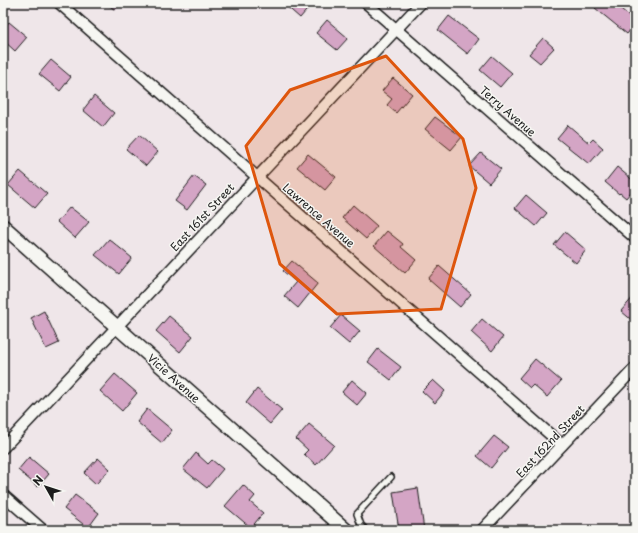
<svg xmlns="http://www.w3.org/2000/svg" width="638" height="533" viewBox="0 0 638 533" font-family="'Playpen Sans',sans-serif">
<rect width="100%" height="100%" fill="#efe6e9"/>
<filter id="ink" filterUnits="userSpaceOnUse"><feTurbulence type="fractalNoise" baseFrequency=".025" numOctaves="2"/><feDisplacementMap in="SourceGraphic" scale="8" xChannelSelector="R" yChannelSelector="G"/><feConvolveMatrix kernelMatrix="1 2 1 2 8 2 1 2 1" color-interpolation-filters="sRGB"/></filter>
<g filter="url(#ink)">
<g fill="#d4a5c5" stroke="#1c1c1c">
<path d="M106,3H121L115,10Z"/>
<path d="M283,3H308L311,5L300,18Z"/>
<path d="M599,3H614L635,21V24L627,34L595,8Z"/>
<path d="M449,16L479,39L468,54L438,30Z"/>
<path d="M327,20L348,38L337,50L316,33Z"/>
<path d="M9,22L27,37L15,51L3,40V29Z"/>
<path d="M543,38L554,48L540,63L529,54Z"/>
<path d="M492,56L512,73L500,87L480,70Z"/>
<path d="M51,60L71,77L60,91L39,74Z"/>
<path d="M393,78L412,94L396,113L387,105L392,99L382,91Z"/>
<path d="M94,96L114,113L103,127L83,110Z"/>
<path d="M435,117L462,137L451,150L425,129Z"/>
<path d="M568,125L589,143L593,139L603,148L589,164L557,138Z"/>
<path d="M139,135L158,152L146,166L126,149Z"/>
<path d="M481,153L501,169L489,183L469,166Z"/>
<path d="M308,154L336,177L325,190L297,167Z"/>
<path d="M617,167L635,182V187L626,198L620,193L619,194L605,182Z"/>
<path d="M20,171L47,194L35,208L8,185Z"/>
<path d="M194,176L206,185L187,210L175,201Z"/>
<path d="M526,195L547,213L536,226L515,208Z"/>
<path d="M353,205L377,226L366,239L342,218Z"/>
<path d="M70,207L89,222L75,238L57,222Z"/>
<path d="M387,231L403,244L401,247L416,260L405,273L374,246Z"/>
<path d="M565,232L586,250L576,263L554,245Z"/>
<path d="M109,239L132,258L119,274L95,255Z"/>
<path d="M292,261L318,283L298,308L284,296L296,282L283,271Z"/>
<path d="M439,266L471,294L460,307L428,279Z"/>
<path d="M635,295V321L634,322L621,311Z"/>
<path d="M44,311L59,343L46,349L31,318Z"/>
<path d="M341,315L360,331L349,344L330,328Z"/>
<path d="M169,316L193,336L180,352L156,331Z"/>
<path d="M482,319L503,337L492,351L471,332Z"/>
<path d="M378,349L401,367L391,380L368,362Z"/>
<path d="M535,359L561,381L547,397L533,385L530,388L519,378Z"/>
<path d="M115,374L137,393L122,411L100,391Z"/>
<path d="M352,380L367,393L357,405L342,392Z"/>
<path d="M433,380L445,391L435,403L422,391Z"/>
<path d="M257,389L282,410L270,424L246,403Z"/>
<path d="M147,409L172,430L162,443L137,422Z"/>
<path d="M309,424L334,445L316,465L304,454L308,450L296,439Z"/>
<path d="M494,436L508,447L491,468L477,456Z"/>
<path d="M196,453L208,464L212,460L223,469L207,488L183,469Z"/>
<path d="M29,457L49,474L38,487L18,470Z"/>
<path d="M98,458L110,469L96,484L84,473Z"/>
<path d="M243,485L255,496L250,502L263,513L251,528L225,506Z"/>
<path d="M418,488L424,530H399L393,492Z"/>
<path d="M75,495L99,513L88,528L64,509Z"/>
</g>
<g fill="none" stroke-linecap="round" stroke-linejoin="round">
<defs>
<path id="service" d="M366,530L361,525L357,514L391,477"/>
<g id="minor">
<path d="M59,3L562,445"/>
<path d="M366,3L635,238"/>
<path d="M3,448L421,3"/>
<path d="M3,495L43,530"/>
<path d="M482,530L635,368"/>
</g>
<path id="tertiary" d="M3,226L346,530"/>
</defs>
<use href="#service" stroke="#1c1c1c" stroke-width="8"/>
<use href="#minor" stroke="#1c1c1c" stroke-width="13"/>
<use href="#tertiary" stroke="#1c1c1c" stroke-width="16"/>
<use href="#service" stroke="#f6f6f2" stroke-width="5"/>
<use href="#minor" stroke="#f6f6f2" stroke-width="10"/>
<use href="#tertiary" stroke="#f6f6f2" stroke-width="13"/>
</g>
</g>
<path fill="#de560d" fill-opacity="0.2" stroke="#de560d" stroke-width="3" stroke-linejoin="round" d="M386,56L463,139L476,188L441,309L337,314L280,264L246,146L290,90Z"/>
<g text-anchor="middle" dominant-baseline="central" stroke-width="3" stroke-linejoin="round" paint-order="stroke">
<g font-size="11" fill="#1c1c1c" stroke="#f6f6f2">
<text transform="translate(508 111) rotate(41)">Terry Avenue</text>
<text transform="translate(319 215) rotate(41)">Lawrence Avenue</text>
<text transform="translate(202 217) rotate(-47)">East 161st Street</text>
<text transform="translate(174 378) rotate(42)">Vicie Avenue</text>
<text transform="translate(550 441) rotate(-47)">East 162nd Street</text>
</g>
</g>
<rect width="638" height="533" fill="none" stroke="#f6f6f2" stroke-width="16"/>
<rect x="8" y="8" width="622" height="517" fill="none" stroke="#1c1c1c" stroke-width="1.5" filter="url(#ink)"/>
<g transform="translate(46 487) rotate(309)" stroke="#f6f6f2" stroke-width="3" paint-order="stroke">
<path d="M0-3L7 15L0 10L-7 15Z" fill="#1c1c1c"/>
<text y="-6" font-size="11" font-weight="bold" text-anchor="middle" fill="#1c1c1c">N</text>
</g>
</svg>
